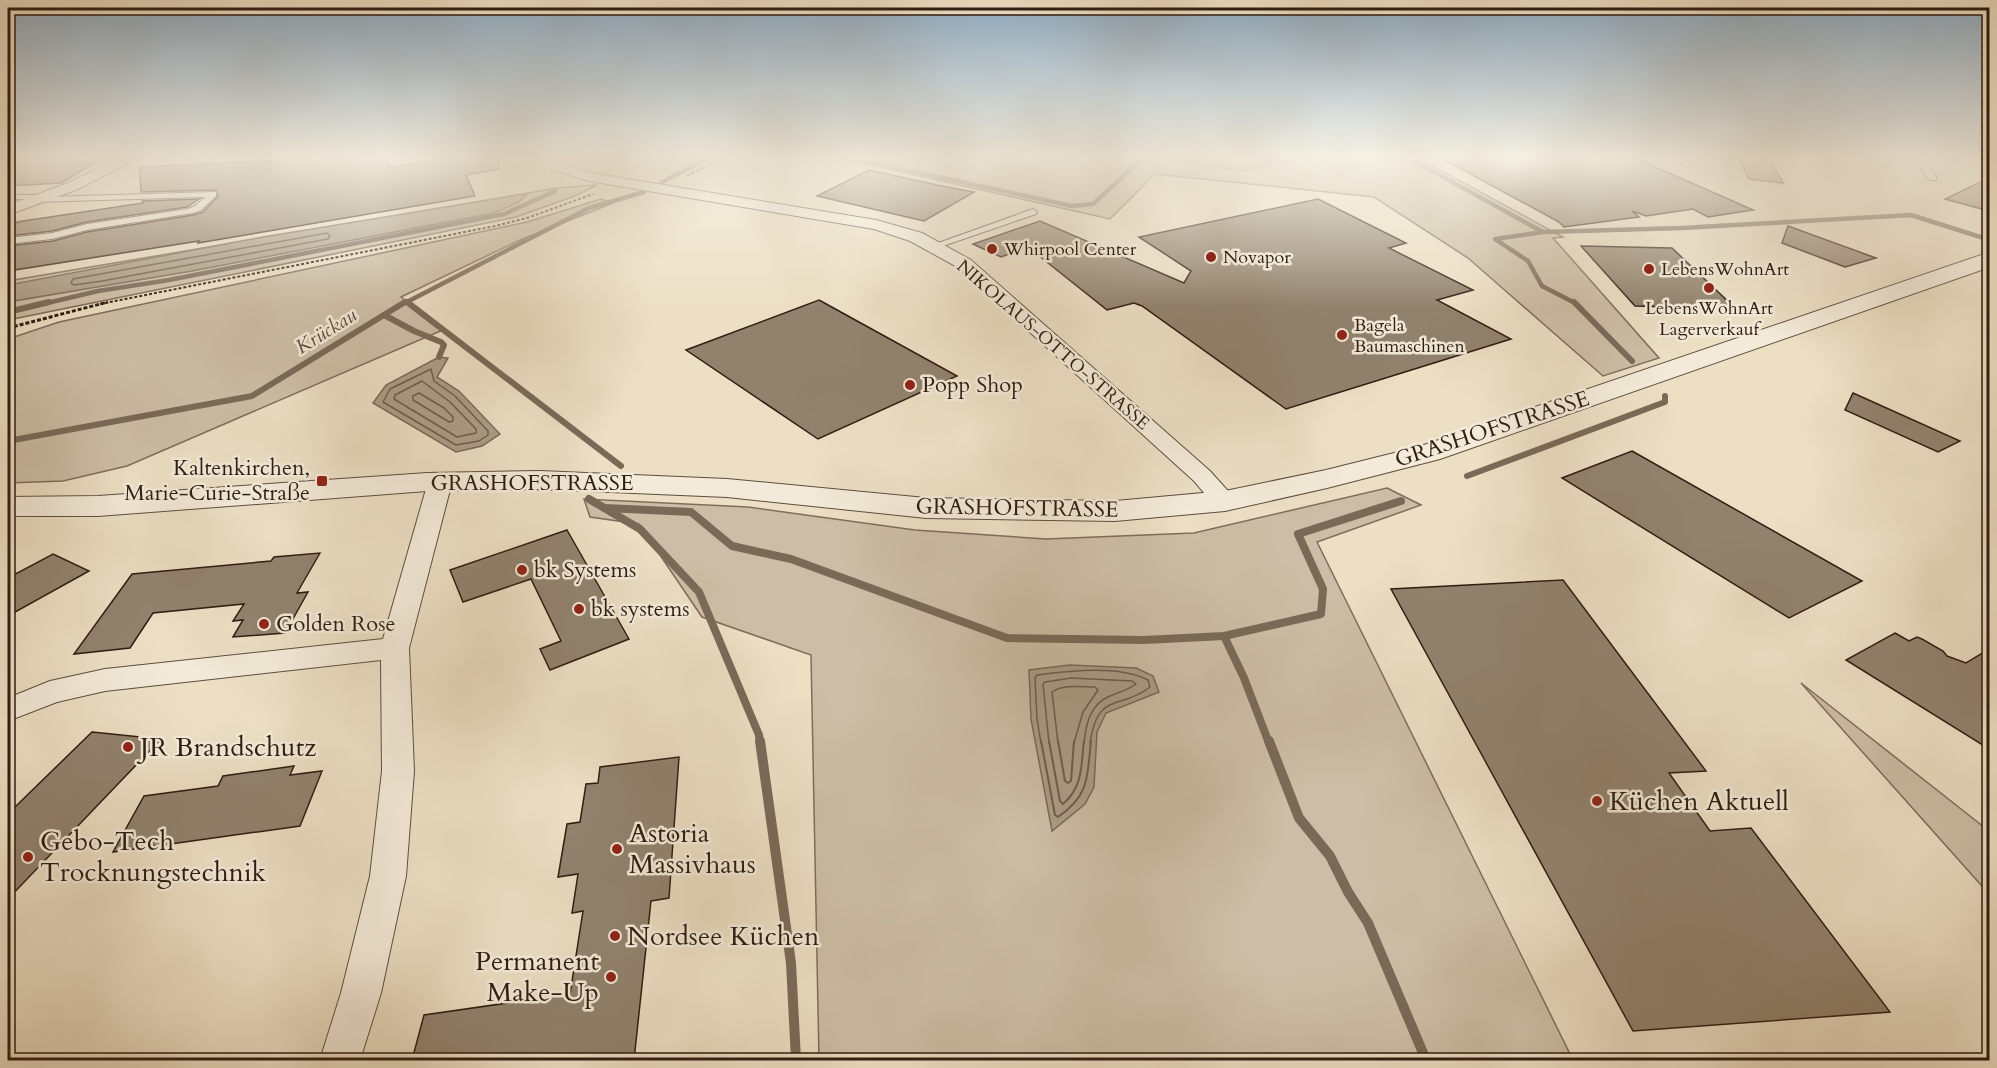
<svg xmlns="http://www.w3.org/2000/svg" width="1997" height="1068" viewBox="0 0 1997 1068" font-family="Cardo,serif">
<rect width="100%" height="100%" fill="#ecdfc4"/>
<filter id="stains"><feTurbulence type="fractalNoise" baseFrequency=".00333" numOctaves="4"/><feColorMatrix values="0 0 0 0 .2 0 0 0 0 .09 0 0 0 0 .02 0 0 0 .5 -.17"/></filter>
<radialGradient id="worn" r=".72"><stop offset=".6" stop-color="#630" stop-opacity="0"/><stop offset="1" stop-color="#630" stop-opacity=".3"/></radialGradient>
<g fill="#ccbea6" stroke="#7d6e5c" stroke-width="1.5">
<path d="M839,158H1172L1246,171L1296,158H1418L1563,237L1553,238L1659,358L1603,376L1468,258L1374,197L1155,174L1110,219Z"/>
<path d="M597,185L575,196L516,217L8,320V281L557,188Z"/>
<path d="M601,199L613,203L520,240L401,297L445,329L127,466L63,481L8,483V339L59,322L527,222Z"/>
<path d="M1387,488L1421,505L1317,542L1573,1060H819L811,655L702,617L639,524L590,517L584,499L748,507L915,530L1046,539L1194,533Z"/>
<path d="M1801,683L1989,831V894Z"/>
</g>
<g fill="#ab9d87" stroke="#796a58" stroke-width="1.5">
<path d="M1172,158H1296L1246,171L1178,162Z"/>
<path d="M527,194L519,202L494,213L192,271L8,302V285L263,237Z"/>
<path d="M439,357L448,358L437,377L459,391L500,434L482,446L456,452L373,403L386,385Z"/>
<path d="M1070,665L1136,668L1153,676L1159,692L1106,713L1097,732L1094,787L1085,804L1052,831L1031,719L1029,670Z"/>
</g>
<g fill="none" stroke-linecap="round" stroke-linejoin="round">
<g stroke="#6c5d4c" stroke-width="1.5">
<path d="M1191,158L1246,165L1272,158"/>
<path d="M327,233L330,236L328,239L102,281L74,285L71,283L73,279Z"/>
<path d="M431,369L434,381L455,396L488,431V435L479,441L456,445L383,402L390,389Z"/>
<path d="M422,381L450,402L476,429V433L457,437L394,399L395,395Z"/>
<path d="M419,393L444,408L453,417V421L449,422L413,400V396Z"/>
<path d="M1041,743L1037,719L1035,678L1037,675C1070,671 1118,665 1148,680L1150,687C1120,711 1098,690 1090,743"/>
<path d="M1049,743L1043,684L1045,682L1071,678L1132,681L1136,684C1128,690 1119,692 1110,696C1090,704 1086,724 1084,743"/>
<path d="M1058,743L1052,692C1063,684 1082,687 1095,687L1098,690L1083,712L1074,743"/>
</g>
<g stroke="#6c5d4c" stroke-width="2">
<path d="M1041,741L1055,815L1058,817C1090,795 1087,777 1091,741"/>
<path d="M1049,741L1060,801L1063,804C1083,787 1081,766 1084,741"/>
<path d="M1058,741L1065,781L1068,783L1071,781L1074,741"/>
</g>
<g stroke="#796a58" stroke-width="4.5">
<path d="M852,158L1072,206L1093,204L1140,161L1160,158"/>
<path d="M1409,158L1543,232L1495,239L1528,261L1542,286L1577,304"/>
<path d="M662,182L709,158"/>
<path d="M1543,232L1681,228L1911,215L1990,240"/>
<path d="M406,302L409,304"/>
<path d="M43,304L98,291L169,280L504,214L555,191"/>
<path d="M403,304L589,208L644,192"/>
</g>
<g stroke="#796a58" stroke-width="6">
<path d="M407,302L621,466"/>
<path d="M1574,302L1632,361"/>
<path d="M8,312L49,302"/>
<path d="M384,315L414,331L441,342L444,345L439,357"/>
<path d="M8,441L252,396L405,302"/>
<path d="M1467,476L1665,402V396"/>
</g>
<g stroke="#796a58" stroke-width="8">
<path d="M589,499L640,529L699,592L759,735L760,743"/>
<path d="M605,508L691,512L732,546L791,559L1007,638L1144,640L1224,636L1321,614L1323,589L1298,534L1401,501"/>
<path d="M1224,636L1244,678L1269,743"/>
</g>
<g stroke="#796a58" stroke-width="10">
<path d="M760,741L791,963L796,1060"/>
<path d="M1269,741L1299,818L1330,856L1348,892L1368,923L1426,1060"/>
</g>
</g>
<g fill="#91826e" stroke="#2e1d11" stroke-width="1.5">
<path d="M8,158H103L61,183L8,186Z"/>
<path d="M331,158H387L389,167L450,158H498L499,169L466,175L475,196L198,243L199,241L8,271V246L53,241L87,232L193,215L203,212L218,196L216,190L141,192L139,167Z"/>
<path d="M1441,158H1635L1753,210L1708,217L1693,209L1646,216L1632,211L1639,217L1564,227L1559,222Z"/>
<path d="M1738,158H1769L1783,183L1749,179Z"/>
<path d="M869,170L937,185L974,192L924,221L817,196Z"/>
<path d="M1989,178V211L1945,199Z"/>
<path d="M199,199L187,207L87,222L52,231L8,236L17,222L143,203L142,201Z"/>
<path d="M1318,199L1406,243L1389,248L1473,290L1437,300L1511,339L1286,409L1142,306L1134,303L1107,310L1028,247L1001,257L973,244L1040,221L1184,283L1191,271L1139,237Z"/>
<path d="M1788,226L1876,258L1845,267L1782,243Z"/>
<path d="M1581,246L1672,248L1736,309L1635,306Z"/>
<path d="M819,300L957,376L818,439L686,350Z"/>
<path d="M1853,393L1960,441L1938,452L1845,410Z"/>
<path d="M1632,451L1862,581L1789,618L1562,478Z"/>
<path d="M567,530L629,639L550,670L540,649L561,641L531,579L463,602L450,570Z"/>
<path d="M320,553L297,593L308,592L285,633L233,637L243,620L233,621L244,604L153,613L130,648L74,654L132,574L271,561L274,557Z"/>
<path d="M53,554L89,571L8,616V578Z"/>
<path d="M1563,580L1706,771L1669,773L1710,831L1751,828L1890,1012L1633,1031L1391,589Z"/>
<path d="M1895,633L1909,641L1917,637L1922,639L1943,651L1947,656L1966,663L1989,649V749L1846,660Z"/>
<path d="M92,732L161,739L8,899V806L15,807Z"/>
<path d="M679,757L669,898L651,901L634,1060H412L424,1015L570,994L583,911L572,913L578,874L558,877L567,824L580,822L586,784L598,783L600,767Z"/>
<path d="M294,766L290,775L322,771L300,826L113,852L144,796L218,786L223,776Z"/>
</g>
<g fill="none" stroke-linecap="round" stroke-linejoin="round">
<defs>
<g id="service">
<path d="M1912,158H1920L1936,176V180H1930Z"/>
<path d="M213,192H216V196L201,210L193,213L87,230L52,239L8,244V238L52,233L87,224L188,209L195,206L205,197L35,202L31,199H8V195H43L47,197Z"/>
<path d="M1033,209L1037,212L1036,214L937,248L930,246Z"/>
</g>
<g id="minor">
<path d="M120,158H138L78,189L8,215V205L68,183Z"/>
<path d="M539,158H555L563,164L591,173L876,220L922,233L971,260L1210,471L1237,501L1234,506C1214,511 1206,494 1194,481L959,268L910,241L874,229L589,181L553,170Z"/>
<path d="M1673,158H1689L1694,163L1687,167Z"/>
<path d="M1971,158H1990V163L1973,161Z"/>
<path d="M440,475L448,477L452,482L409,648L414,771L406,876L381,993L360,1060H320L341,993L370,876L382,771L381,660L105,691L57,702L8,721V698L50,681L105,669L383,639L428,482L432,477Z"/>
</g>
<path id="tertiary" d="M1990,252V267L1440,459L1327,488L1225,511L1115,521L926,518L727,497L540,489L427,491L98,516H8V497L98,496L427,473L540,471L727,479L926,498L1115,501L1225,491L1326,470L1418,447Z"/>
</defs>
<use href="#service" stroke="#5e4e3e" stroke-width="2"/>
<use href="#minor" stroke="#5e4e3e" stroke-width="2"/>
<use href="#tertiary" stroke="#5e4e3e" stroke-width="2"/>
<g stroke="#2e1d11" stroke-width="2" stroke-dasharray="3 2" stroke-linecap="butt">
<path d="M687,176L721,158"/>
<path d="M100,304L495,226L530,217L593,194"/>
</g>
<path stroke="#2e1d11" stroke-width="3" stroke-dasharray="4 2" stroke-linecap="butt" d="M8,328L108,302"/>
<use href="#service" fill="#f3ead9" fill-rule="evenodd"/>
<use href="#minor" fill="#f3ead9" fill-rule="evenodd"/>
<use href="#tertiary" fill="#f3ead9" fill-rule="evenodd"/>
</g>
<linearGradient id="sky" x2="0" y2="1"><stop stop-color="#8fabc1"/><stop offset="0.51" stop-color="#f6f1e4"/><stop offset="1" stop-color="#f6f1e4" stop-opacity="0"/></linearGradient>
<rect width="1997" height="308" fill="url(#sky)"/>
<g fill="#8f2418" stroke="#f3ead9" stroke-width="2">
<circle cx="992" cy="249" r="6"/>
<circle cx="1211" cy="257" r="6"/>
<circle cx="1649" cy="269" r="6"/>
<circle cx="1709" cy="288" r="6"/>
<circle cx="1342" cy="335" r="6"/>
<circle cx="910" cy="385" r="6"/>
<rect x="316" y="475" width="12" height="12" rx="3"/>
<circle cx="522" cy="570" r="6"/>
<circle cx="579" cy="609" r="6"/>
<circle cx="264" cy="624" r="6"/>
<circle cx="128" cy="747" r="6"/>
<circle cx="1597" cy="801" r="6"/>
<circle cx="617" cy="849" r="6"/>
<circle cx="28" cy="857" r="6"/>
<circle cx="615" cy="936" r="6"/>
<circle cx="611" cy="977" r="6"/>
</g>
<g text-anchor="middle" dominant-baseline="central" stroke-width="5" stroke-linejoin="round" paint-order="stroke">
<g font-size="18" fill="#2e1d11" stroke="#f3ead9" text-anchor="start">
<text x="1004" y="249">Whirpool Center</text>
<text x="1223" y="257">Novapor</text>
<text x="1661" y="269">LebensWohnArt</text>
<text x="1709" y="308" text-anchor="middle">LebensWohnArt<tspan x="1709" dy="21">Lagerverkauf</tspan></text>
<text x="1354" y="325">Bagela<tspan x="1354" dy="21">Baumaschinen</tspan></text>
</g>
<g font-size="18" fill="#2e1d11" stroke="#f3ead9">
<text transform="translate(1053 345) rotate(41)">NIKOLAUS-OTTO-STRASSE</text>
</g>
<g font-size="20" font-style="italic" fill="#5a4a3a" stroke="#f3ead9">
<text transform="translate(326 331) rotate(-32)">Krückau</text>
</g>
<g font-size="22" fill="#2e1d11" stroke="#f3ead9" text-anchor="start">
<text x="922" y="385">Popp Shop</text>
<text x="310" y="468" text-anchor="end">Kaltenkirchen,<tspan x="310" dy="25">Marie-Curie-Straße</tspan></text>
<text x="534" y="570">bk Systems</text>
<text x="591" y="609">bk systems</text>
<text x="276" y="624">Golden Rose</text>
</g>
<g font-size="22" fill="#2e1d11" stroke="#f3ead9">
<text transform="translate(1492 429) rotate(-18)">GRASHOFSTRASSE</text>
<text x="532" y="483">GRASHOFSTRASSE</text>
<text transform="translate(1017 508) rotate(1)">GRASHOFSTRASSE</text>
</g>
<g font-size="27" fill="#2e1d11" stroke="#f3ead9" text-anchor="start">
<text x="140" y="747">JR Brandschutz</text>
<text x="1609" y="801">Küchen Aktuell</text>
<text x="629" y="833">Astoria<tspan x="629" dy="31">Massivhaus</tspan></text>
<text x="40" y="841">Gebo-Tech<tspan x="40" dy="31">Trocknungstechnik</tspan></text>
<text x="627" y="936">Nordsee Küchen</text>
<text x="599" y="961" text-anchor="end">Permanent<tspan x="599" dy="31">Make-Up</tspan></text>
</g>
</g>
<rect width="1997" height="1068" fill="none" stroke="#ecdfc4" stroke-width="30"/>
<rect x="9" y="9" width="1979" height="1050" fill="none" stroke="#2e1d11" stroke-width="3"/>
<rect x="15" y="15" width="1967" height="1038" fill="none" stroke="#2e1d11" stroke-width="1.5"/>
<rect width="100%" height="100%" filter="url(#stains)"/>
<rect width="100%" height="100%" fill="url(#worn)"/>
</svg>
